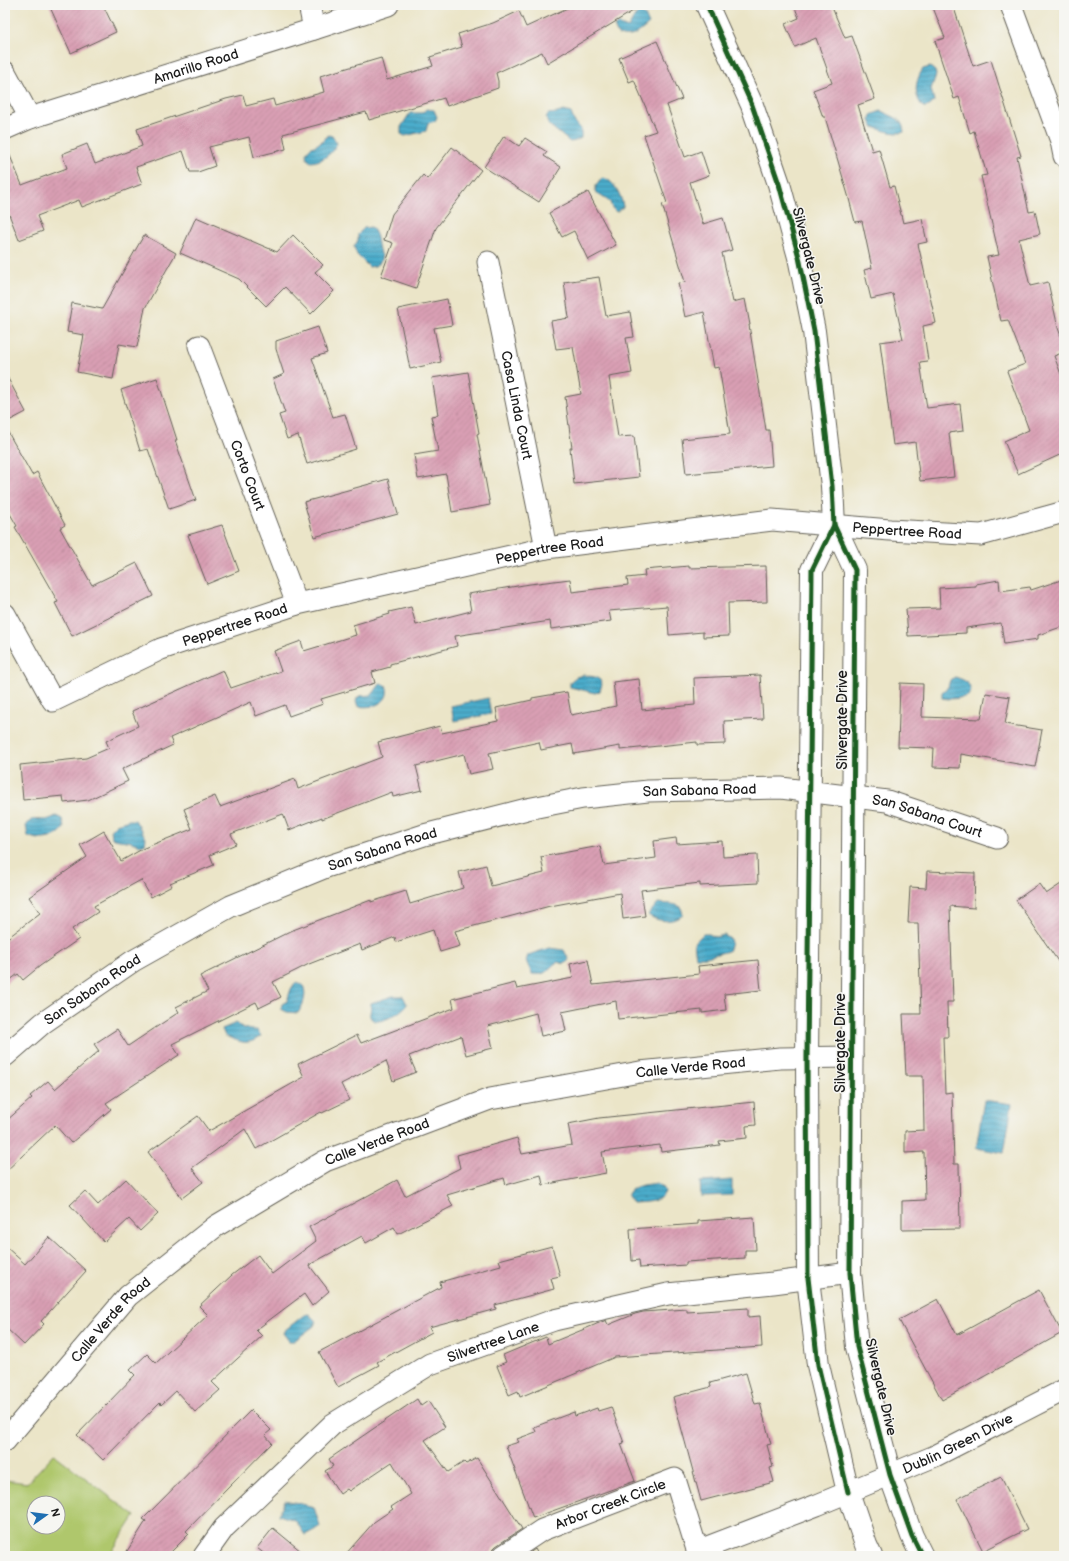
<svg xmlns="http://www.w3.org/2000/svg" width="1069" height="1561" viewBox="0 0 1069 1561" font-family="'Balsamiq Sans',sans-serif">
<defs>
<pattern id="water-rules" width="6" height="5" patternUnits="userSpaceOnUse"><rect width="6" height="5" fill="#4caccb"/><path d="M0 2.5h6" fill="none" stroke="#3e8ba4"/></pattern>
<pattern id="building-hatch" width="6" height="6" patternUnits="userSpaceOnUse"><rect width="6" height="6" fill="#d99fb4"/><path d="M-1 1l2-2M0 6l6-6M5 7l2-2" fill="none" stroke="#ba889a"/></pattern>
</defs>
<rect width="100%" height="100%" fill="#f6f6f2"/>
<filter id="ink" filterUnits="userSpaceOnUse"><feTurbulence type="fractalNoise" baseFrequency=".025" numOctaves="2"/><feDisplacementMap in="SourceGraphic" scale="8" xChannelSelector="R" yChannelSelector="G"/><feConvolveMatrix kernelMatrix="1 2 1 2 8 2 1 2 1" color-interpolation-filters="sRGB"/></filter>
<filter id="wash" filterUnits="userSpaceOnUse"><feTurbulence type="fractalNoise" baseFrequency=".012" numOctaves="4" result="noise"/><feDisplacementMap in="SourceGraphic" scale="16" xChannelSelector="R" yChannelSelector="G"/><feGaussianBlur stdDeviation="0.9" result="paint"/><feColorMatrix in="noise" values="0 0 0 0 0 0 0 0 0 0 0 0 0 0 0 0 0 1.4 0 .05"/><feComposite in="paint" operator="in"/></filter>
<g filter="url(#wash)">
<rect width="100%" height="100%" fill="#ebe5c8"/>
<path fill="#afc76c" stroke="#667244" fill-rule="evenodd" d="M54,1454L135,1516L109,1556H5V1480L27,1483ZM34,1503H58V1527H34Z"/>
<g fill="url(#water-rules)" stroke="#346474">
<path d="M639,13L645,15L649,24C638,33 633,39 618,35L614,26L618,24L628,28L635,16Z"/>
<path d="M930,67L935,71L936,75L931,89L934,101C931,106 928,107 923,107C913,95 915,81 923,69Z"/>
<path d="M426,109L434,110L437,117L435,121L428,123L426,131L405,136L401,134V127L410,113H422Z"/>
<path d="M563,111L571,113L574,121L581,129V138L575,141L570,142L548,124L546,118L548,114L558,113Z"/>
<path d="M881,111C893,117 903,118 904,132C897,135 879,130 872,126L870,119L871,115Z"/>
<path d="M328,135L332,136L337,143C332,154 323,161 311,162L307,159L306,153L310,148L320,143Z"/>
<path d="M602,178C614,179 622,197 623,207L616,212L612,208L610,202L595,192L596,186Z"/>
<path d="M371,227C381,237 375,246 382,256L380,262L375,266L369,267L357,255L354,247L358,240V234L364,228Z"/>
<path d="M584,675L595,677L600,680L602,684L600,691L595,693L570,687V682L576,677Z"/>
<path d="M955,677C964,680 968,681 971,690L968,696C959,698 951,700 942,698V692L948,687L950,680Z"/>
<path d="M380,684L386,685C393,703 371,709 358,706L356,702L357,698L359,696L372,695Z"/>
<path d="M488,698L491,714L454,721L451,706Z"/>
<path d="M56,816L62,819L64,828C56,839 41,842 28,836L26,826L31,820C43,818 43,823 56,816Z"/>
<path d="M129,820H135C139,826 142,832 146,838L145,844L138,845C129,839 122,842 112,838L111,829L116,824Z"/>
<path d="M658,903C667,905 671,902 681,907L683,915C672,923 658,922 648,915Z"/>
<path d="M703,934H709L715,937L724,935L730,939L731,943L728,951L706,957H696L694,943Z"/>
<path d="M549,948L564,950L569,960L565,964L557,962C546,970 547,976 532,974L526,961L528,955Z"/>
<path d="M295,983L303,985C307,995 304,1004 298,1013L287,1012L281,1009L282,1004L287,1001L291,989Z"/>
<path d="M393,996H403L407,1004C404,1011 374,1030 370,1016C369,1013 372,1008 371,1003Z"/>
<path d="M236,1023C242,1028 249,1031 257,1030L261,1036C247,1047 239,1041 225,1036L222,1029Z"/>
<path d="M984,1100L1012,1104L1004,1153L976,1148Z"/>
<path d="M732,1180V1195L701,1196L700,1182Z"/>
<path d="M657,1183L663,1187L665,1192C660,1203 644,1202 633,1203L628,1196V1194C633,1184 648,1185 657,1183Z"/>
<path d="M309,1314L316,1321L314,1326L294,1341H289L283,1333L284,1331L304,1315Z"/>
<path d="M285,1500L314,1507L320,1527L305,1535L295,1520L279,1515Z"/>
</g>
<g id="blocks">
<g fill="url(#building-hatch)">
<path d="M49,5H103L116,32L71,53Z"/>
<path d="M574,5H643L547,63L542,52L496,73L498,81V88L447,106L444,98L369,120L366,112L283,134L286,149L254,157L249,137L209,147L215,166L198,172H190L183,151L136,167L142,184L82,207L79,200L37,216L43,231L19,240L5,204V147L6,146L22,185L67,168L62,154L87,144L95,164L142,146L137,129L226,99L243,95L246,106L273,99L275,106L324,92L320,76L381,58L387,80L433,66L430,57L462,47L458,34L493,23L519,11L526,27Z"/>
<path d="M794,5H831L845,38L852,36L875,99L858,105L872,151L879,149L890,187L894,186L903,223L922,219L927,242L918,244L936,323L923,326L928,361L920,362L927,408L960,404L963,431L949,433L954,477L920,481L915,442L893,445L880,342L903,339L893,294L871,299L864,270L872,268L862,221L855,222L848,195L825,117H823L813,90L832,83L816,38L795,47L785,24L799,18Z"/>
<path d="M932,5H953L973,66L991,60L1021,156L1017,157L1029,212L1035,211L1040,234L1019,239L1030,286L1048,282L1058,328L1064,345V352L1054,356L1064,382V453L1018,474L1004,441L1029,430L1007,371L1025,364L1008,320L1001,321L987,257L999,255L981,176L987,175L974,131L970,133L959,97L954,99L935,41L945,38Z"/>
<path d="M657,41L682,99L667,105L685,157L701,151L709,175L690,182L703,224L723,218L732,250L722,253L733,302L745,299L750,325H749L766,430H769L772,466L686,474L682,439L730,434L719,367L714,368L704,312L685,317L678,283L685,282L662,204L667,203L644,135L656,131L634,80L629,82L619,58Z"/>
<path d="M504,136L519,146L525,138L547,152L544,156L561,167L539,202L484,167Z"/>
<path d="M452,147L481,170L436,228L416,288L381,276L393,243L384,240L392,214L423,175L427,179Z"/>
<path d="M588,192L616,245L588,260L574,231L562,237L549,213Z"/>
<path d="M196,217L277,252L293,235L323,265L315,272L334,291L311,314L285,287L266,306L239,279L180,253Z"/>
<path d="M144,235L176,253L145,308L137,347L119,344L113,379L77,372L84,335L67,332L72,303L102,309Z"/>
<path d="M599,277L606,316L630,312L634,337L626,338L632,373L609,377L618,437L634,436L639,477L574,484L570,448H572L565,397L581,394L573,347L556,349L551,321L569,318L564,282Z"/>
<path d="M447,299L452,325L434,328L441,362L410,369L398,309Z"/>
<path d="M318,327L327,353L312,358L333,417L345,414L356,449L307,464L298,435L287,439L279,415L285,413L273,379L284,374L276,349V341Z"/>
<path d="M468,372L479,433L477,434L490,505L452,512L446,474L418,479L414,455L438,451L431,416L438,415L432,378Z"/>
<path d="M5,373L26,412L5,423Z"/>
<path d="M157,378L177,440H175L196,500L169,509L148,449L140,451L121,390Z"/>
<path d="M5,427L32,475L37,472L65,525L60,528L92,585L137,563L153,596L72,636L55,603L58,602L15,527L17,526L5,505Z"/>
<path d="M388,479L398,514L314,537L304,502Z"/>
<path d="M222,525L239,571L207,584L188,535Z"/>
<path d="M689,566V568L766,566L767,602L728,603L729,636L703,637V632L669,635L667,606L609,611L611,621L551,629L550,621L455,636L457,646L390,664V667L372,672L375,683L321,699L323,704L289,716L285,705L256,716L251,702L170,738L173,745L122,769L128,781L88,800L64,803L63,796L23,800L20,765L86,758L109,748L106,741L138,726L132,711L223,670L231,688L281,671L274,651L301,641L304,651L356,635L353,625L390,614L389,612L411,607L416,625L471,611L468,594L530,584L570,579L572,592L628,585L627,578L645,576L644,570Z"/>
<path d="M1064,579V626L1038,635V639L1004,644L1001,623L966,628V633L908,636L906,609L940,608L939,588L976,586V584L999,580L1000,591L1030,587L1031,590Z"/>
<path d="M760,675L763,719L724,721L725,744L697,745V742L620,750V746L574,754L572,744L541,750L539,742L489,753L493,769L469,774L464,754L416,766L422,790L393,797L392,792L322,819V817L289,830L283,814L231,834L236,844L210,855L214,865L170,883L172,886L151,897L141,880L94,906L98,912L72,929L79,939L40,966L23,980L18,974L5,984V940L40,913L29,897L87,857L80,845L104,831L121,861L144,848L192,829L184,809L215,796L220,807L295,779L298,789L382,757L378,742L440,726L442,733L498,721L496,708L532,700V698L567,692L571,715L616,706L613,682L639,679L642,710L695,705L694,678Z"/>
<path d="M900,683L923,684L922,717L981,719L986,693L1010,697L1005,724L1042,730L1035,767L961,754L960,768L933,767L934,748L898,747Z"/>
<path d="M676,838L677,844L722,841L723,857L757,855L758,883L700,886V883L641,890L645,916L623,919L620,893L550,906L455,931L460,946L440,952L433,930L396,942L395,937L362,950L360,944L309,964L273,982L281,997L259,1008L256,1002L172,1044L179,1055L106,1103L111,1109L71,1143L55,1125L5,1172V1122L32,1098L30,1096L48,1081L55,1089L99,1051L94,1044L117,1029L128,1046L179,1012L176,1007L208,991L200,976L222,965L293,930L371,900V902L406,891L410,904L463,888L459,872L486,865L491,886L544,873L541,857L600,846L604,865L656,858L654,841Z"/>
<path d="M927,871L975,873L974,908L950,906L953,1002H947L948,1037H943L945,1093L952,1092L954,1164H959L960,1229L902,1230V1201L925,1200L924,1152L905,1153V1131L924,1130L923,1076H906L903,1014H921L918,923H908L910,887L926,888Z"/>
<path d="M1064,882V970L1016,900L1039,884L1046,894Z"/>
<path d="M588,960L593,985L699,974L698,966L758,960L761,990L724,994L726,1010L702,1013V1010L618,1019L616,1001L562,1012L566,1031L541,1036L536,1013L488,1026L493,1048L466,1055L461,1036L409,1056L416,1072L393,1081L386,1061L341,1084L349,1100L322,1113L321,1112L256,1149L245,1129L192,1168L203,1182L182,1198L148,1152L198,1116L209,1131L304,1077L298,1064L357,1035L361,1043L454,1008L452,999L515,983L517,989L573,978L570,964Z"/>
<path d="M754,1102L756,1125L746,1126L747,1138L719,1141L720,1145L661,1152L660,1145L602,1152L606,1173L543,1185L541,1175L506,1185L504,1178L447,1195L453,1206L398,1234L394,1227L366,1243L362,1236L309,1265L329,1291L312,1306L304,1294L256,1330L262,1336L212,1382L220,1390L195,1412L176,1391L161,1405L160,1402L103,1460L77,1435L135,1375L130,1370L147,1354L156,1363L208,1315L199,1306L232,1275L258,1255L272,1274L316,1241L309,1227L397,1180L405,1196L460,1168L457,1155L517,1138L522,1154L572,1145L568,1124L599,1118Z"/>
<path d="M126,1179L158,1214L140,1231L129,1219L104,1242L70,1205L85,1191L98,1205Z"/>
<path d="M754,1217L756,1250H745V1258L686,1262V1265L640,1268L639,1260L632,1261L630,1229L698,1224V1221Z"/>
<path d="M49,1237L86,1271L41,1321L44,1324L24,1345L5,1327V1246L25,1264Z"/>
<path d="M552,1246L560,1276L551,1278L554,1289L495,1305L496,1309L429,1327L432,1332L377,1362L379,1365L338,1387L319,1352L441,1287L440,1282L501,1265L499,1260Z"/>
<path d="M1039,1290L1062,1333L942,1400L899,1320L938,1299L957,1335Z"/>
<path d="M748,1308V1317L760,1316L762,1347L615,1357L520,1397L518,1391L509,1395L497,1366L506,1362L503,1355L546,1337L548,1344L604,1321L606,1320L608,1325L635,1314L643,1312L687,1309V1312Z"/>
<path d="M746,1373L755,1404L760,1403L771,1444L767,1445L773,1467L770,1468L774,1482L701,1501L673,1397L711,1387L710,1383Z"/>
<path d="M417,1399L421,1406L428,1401L445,1427L425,1440L448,1472L464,1462L466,1464L477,1458L522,1529L496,1546L492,1550L491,1556H344L374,1522L393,1509L391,1507L411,1494L392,1462L349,1491L347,1489L340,1494L325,1471L333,1466L329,1459Z"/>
<path d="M611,1407L624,1443L621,1444L635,1481L533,1518L506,1446L519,1442L517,1439L536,1432L534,1427L574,1412L575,1416L597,1408L598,1411Z"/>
<path d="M251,1410L271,1430L265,1435L272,1443L186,1531L189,1534L167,1556H124L146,1521L143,1519Z"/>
<path d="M1001,1477L1027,1529L983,1551L957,1499Z"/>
<path d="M273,1528L307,1556H267L257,1548Z"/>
<path d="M535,1549L539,1556H525Z"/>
</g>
</g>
</g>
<g filter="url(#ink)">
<use href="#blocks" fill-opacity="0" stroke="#646258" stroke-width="1"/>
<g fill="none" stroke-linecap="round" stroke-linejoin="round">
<defs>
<g id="street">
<path d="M309,5L314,29"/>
<path d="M1011,5L1061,141L1064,156"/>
<path d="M5,72L30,118"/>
<path id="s1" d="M5,129L30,118L314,29L388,5"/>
<path id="s2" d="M488,262L546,548"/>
<path id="s3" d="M199,346L297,604"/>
<path id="s4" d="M5,614L53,701L161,649L297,604L546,548L772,520L890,530L981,535L1064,512"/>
<path id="s5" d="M5,1056L43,1023L133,961L231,906L326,867L424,835L527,809L583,798L648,791L781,788L887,801L997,838"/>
<path id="s6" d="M5,1441L128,1296L216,1226L325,1161L490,1099L640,1072L780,1058L852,1057"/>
<path id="s7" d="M697,1551L817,1505L935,1456L1064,1390"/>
<path id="s8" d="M204,1556L224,1528L333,1424L430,1364L554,1320L668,1294L773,1283L850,1273"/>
<path id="s9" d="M503,1556L542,1530L675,1479L699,1556"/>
</g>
<g id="secondary">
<path d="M707,5L752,105L779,184L799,257L814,331L832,486L834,525L855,570L850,1273L857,1347L890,1475L912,1536L922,1556"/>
<path d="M834,525L812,570L807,1058L808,1278L818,1365L826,1399L848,1492L866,1545L871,1556"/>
</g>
</defs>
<use href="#street" stroke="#646258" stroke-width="23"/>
<use href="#secondary" stroke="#646258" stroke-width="24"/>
<use href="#street" stroke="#fff" stroke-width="21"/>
<use href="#secondary" stroke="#fff" stroke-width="22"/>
<defs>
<g id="cycleway">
<path d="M707,5L752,105L779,184L799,257L814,331L832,486L834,525L855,570L850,1273L857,1347L890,1475L912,1536L922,1556"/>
<path d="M834,525L812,570L807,1058L808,1278L818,1365L848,1492"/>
</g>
</defs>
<use href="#cycleway" stroke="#f6f6f2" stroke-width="8"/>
<use href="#cycleway" stroke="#1b5e20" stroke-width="5"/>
</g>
</g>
<g text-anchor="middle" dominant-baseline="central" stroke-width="3" stroke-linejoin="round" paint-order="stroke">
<g font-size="14" fill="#1c1c1c" stroke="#f6f6f2">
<text stroke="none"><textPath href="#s1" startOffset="201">Amarillo Road</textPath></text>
<text transform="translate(809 256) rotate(76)">Silvergate Drive</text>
<text stroke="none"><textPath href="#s2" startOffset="146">Casa Linda Court</textPath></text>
<text stroke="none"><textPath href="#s3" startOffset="138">Corto Court</textPath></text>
<text stroke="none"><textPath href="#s4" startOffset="981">Peppertree Road</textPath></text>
<text stroke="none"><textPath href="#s4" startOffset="621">Peppertree Road</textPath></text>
<text stroke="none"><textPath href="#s4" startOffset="297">Peppertree Road</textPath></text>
<text transform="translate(842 720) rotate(-90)">Silvergate Drive</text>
<text stroke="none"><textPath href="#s5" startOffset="758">San Sabana Road</textPath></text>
<text stroke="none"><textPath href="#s5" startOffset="989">San Sabana Court</textPath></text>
<text stroke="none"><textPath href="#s5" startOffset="434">San Sabana Road</textPath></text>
<text stroke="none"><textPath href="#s5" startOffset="110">San Sabana Road</textPath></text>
<text transform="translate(840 1043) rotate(-90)">Silvergate Drive</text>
<text stroke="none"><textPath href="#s6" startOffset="809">Calle Verde Road</textPath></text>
<text stroke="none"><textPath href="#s6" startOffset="485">Calle Verde Road</textPath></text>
<text stroke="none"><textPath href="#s6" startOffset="161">Calle Verde Road</textPath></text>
<text stroke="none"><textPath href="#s8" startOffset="366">Silvertree Lane</textPath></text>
<text transform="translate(881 1387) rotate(77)">Silvergate Drive</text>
<text stroke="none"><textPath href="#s7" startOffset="282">Dublin Green Drive</textPath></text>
<text stroke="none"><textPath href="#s9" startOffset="120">Arbor Creek Circle</textPath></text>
</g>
</g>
<rect width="1069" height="1561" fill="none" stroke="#f6f6f2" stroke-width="20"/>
<g transform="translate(46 1515) rotate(76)"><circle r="19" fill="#f6f6f2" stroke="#9f9f9c"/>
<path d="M0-3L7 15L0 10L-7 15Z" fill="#1f6fb2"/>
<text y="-6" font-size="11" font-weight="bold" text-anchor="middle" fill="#1c1c1c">N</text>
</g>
</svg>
